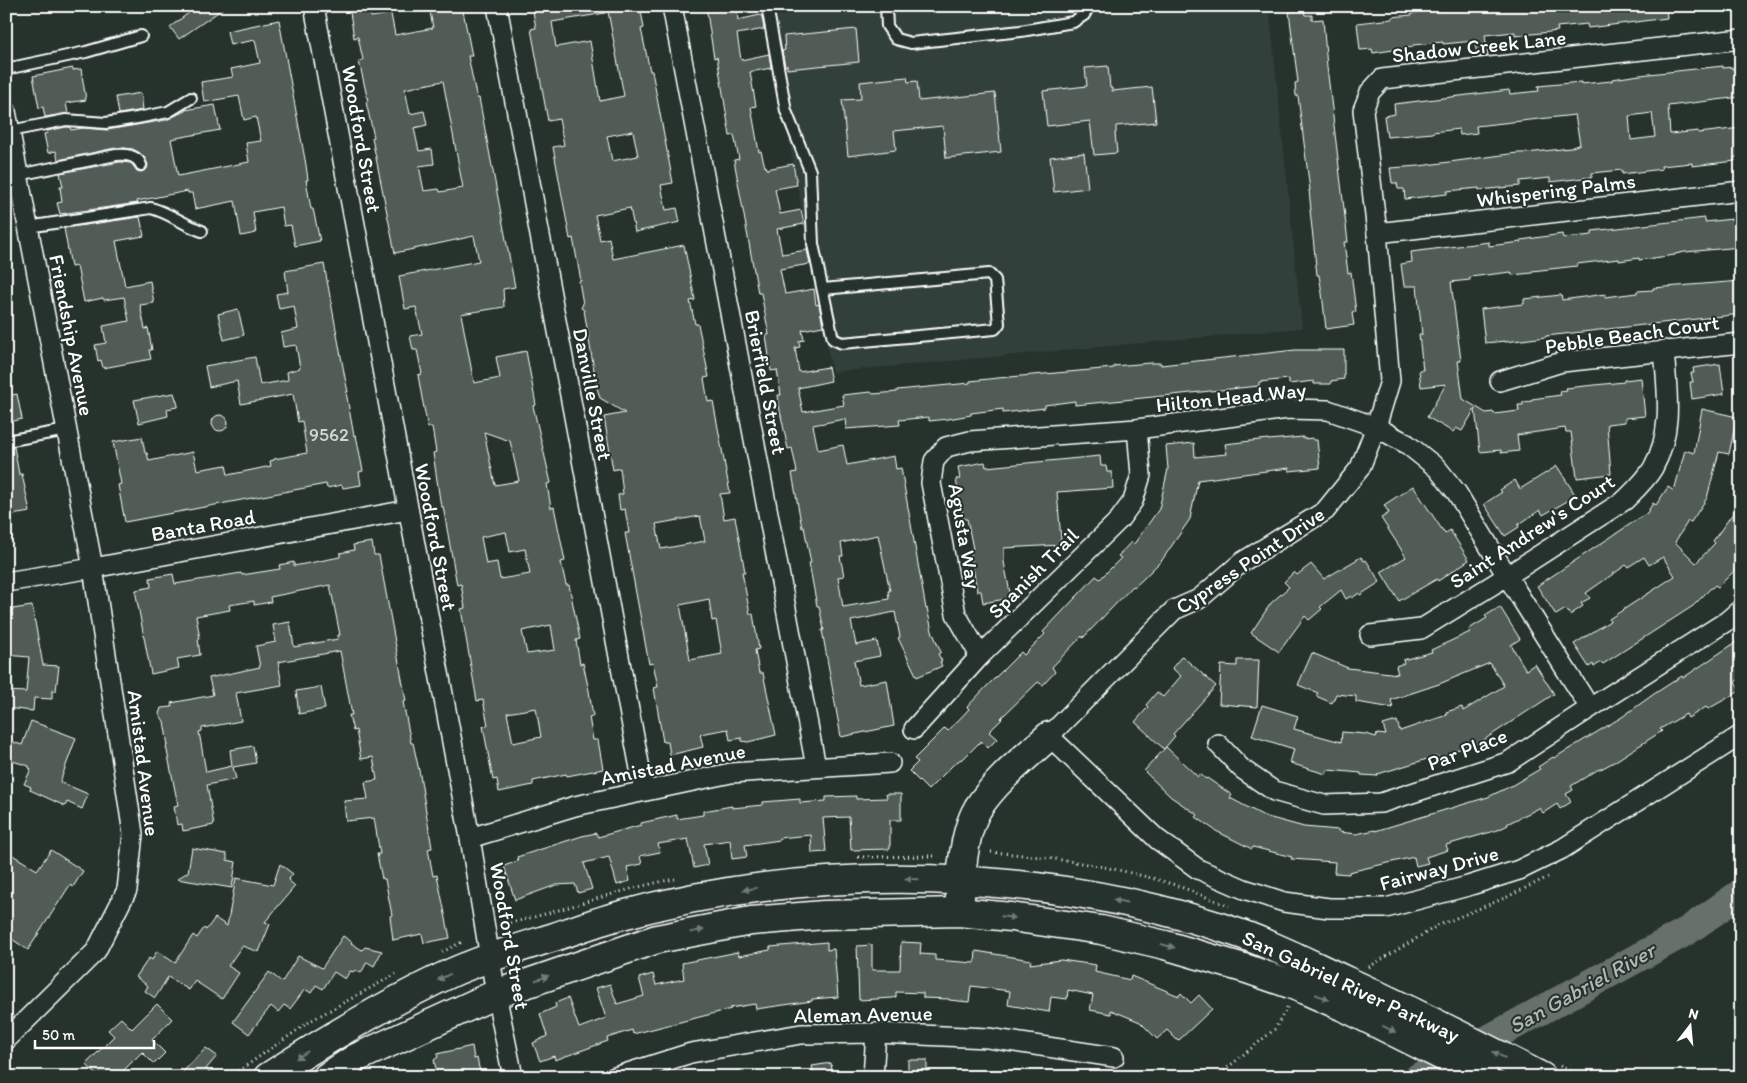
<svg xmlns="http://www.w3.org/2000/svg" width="1747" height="1083" viewBox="0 0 1747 1083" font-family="Itim,sans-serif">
<rect width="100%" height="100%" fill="#26332d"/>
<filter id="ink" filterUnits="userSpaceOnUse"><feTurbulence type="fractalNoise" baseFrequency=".02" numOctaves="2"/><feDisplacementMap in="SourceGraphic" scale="10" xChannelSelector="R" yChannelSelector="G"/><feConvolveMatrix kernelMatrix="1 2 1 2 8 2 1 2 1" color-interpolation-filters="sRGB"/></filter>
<g filter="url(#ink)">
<path fill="#333f3a" d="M764,6H1269L1302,328L832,372Z"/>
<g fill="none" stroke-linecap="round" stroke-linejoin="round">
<path stroke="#67706c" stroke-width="29" d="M1419,1077L1687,931L1741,893"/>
</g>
<g fill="#515c57" stroke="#fff" fill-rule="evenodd">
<path d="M198,6H227L179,39L170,27Z"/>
<path d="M349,6H369L371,17L391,14L395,35L433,28L429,6H462L472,56H468L475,90L477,98H479L515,287L503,289L504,307L461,314L474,383L500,378L496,357L526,351L536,405L533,406L551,483L547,484L551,508L554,507L565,561L561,562L566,585H569L580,639L576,640L580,664L583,663L589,691L593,716L589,717L593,740H598L603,769L567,776L566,774L533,781V785L499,792L497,779L493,780L483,726L488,725L483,700L477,701L461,609L465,608L461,584L457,585L443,506L441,507L433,453L436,452L432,427L428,428L422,398L418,375L422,374L417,350H413L410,336L422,334L416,307L405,309L399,276L479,261L474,236L395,253L372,138L374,137L366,102L368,101L359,61L363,60L358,37L354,38ZM443,81L463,188L440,192L439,189L424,191L419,166L434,164L432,149L419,151L414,128L427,125L424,111L410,114L405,89ZM484,432L510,441L519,481L495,485ZM506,532L510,552L525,549L530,574L500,579L497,562L486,564L481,537ZM551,625L555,650L527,654L522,631ZM536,708L541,737L513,743L507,713Z"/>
<path d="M532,6H604L605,13L552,22L556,47L590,41L600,101L624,96L607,6H640L644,28L641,29L650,71H652L673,183L661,185L666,210L677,208L680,222L635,232L630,208L595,215L600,240L609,238L613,259L684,245L695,300L690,301L695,324H698L709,377L704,378L708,402L713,401L730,493L720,494L724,519L735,517L745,572H742L750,614H753L759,649L755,650L759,673H763L776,735L748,742L742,741V738L730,740L728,729L700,734L703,747L670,755L668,742H663L654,688L658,687L653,663L649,664L625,533H629L625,509L620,510L618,495L623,494L620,468L613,470L604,417L625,413L600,398L597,388L584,310L581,308L583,304L579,281H581L573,238L570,239L553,147L564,145L559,119L548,121L531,29L536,28ZM633,131L638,156L612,161L607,136ZM700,516L705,541L661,549L656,524ZM709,599L712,621L716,620L722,654L690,660L680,605Z"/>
<path d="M706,6H736L738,20L760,15L762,17L764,29L737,34L741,60L769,54L771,68L750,72L756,106L751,107L759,152L761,151L765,167L766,166L767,169L793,164L797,185L775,189L780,214L801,210L804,224L777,229L782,254L807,250L810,264L780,269L785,294L814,289L816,305L819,304L823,326L802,330L804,340L799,341L800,347L795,348L799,372L828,367L831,381L798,388L803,412L844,405L842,395L871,392L873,394L897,392V390L970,383V381L998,378L1114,368V366L1150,363H1161V365L1295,350H1344V379L1331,381V384H1314V381L1289,384V379L1259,382V386L1075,405V401L1045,405V408L1003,413V409L971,413V415L948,419L929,421V417L899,420L900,425L846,429L845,419L813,425L818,450L843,445L847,465L894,456L896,469L901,468L926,609L927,608L932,631L941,652L938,654L942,661L940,662L942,666L917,677L898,638L900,637L895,612L851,621L856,645L877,641L880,656L854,661L859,685L887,680L894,726L841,737L822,630H824L819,606H817L809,563H811L804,527L802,528L792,473L797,472L792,448L788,449L780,411L778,395H781L777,370L771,371L766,335H769L761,293H758L734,160L739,159L734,135L730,136L717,57L714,58ZM878,535L890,591H888L889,599L843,607L838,577L844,576L840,556H843L841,543Z"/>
<path d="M1498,6H1666L1667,18L1588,28L1587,24L1557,27L1558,31L1515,36V32L1485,35L1488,56L1478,57L1474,41L1443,44V42L1413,45V47L1373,53L1372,49L1360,50L1357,23L1392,19V17L1412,15V13Z"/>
<path d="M1304,10L1305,15H1312V20L1323,19L1327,67L1348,242H1344L1348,273L1351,272L1356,312L1352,313L1354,325L1326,329L1322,293L1319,275H1317L1310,210H1311L1309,190H1310L1298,96H1296L1295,83L1298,82L1289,12Z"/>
<path d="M279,20L306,165L308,180H306L311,209H313L320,241L295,246L291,225L284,226L281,207L253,212L256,233L241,236L235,201L195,209L192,193H188V191L137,201L138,203L60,214L57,203L62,202L60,187H63L60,173L120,162L131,163L137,171L141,172L147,169L148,165L145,158L140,153L133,149L124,148H115L58,160L56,151L48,153L44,134L48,133L47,131L66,127H70L71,130L83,128L107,130L166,120L185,111V110L215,105L220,130L171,139L178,176L249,162L246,143L261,141L256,117L244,120L239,96L204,102L201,82L233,77L231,69L260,63L255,40L230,45L227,31Z"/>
<path d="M856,29L859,62L787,69V65L785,66L782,51L785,50L784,36Z"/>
<path d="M1108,66L1110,88H1112V91L1152,87L1156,122L1116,126V133H1115L1117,153L1094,155L1090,121L1047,126L1043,91L1087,86L1085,68Z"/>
<path d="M1723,66V68L1732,67V69H1737L1740,97L1668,106L1670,134L1698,131V133L1707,132L1741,128V157H1734L1735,161L1692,166V163L1661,166L1662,169L1622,174V170L1592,173V177L1550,182V178L1520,181V186L1479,190V188L1447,191V194L1405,199L1404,189H1398L1397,183H1392L1390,168L1419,166L1517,153H1527L1570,148L1580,144L1575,115L1476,126L1477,133L1460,135L1459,129L1433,132V133L1387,137L1384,116L1395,114L1394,104L1509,90L1510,94L1539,91L1538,86L1581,82V84L1612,81V79L1640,75ZM1652,113L1655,137L1631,140L1629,116Z"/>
<path d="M73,68V70L81,69L86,100L66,103L68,113L45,117L43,107L39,108L33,76Z"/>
<path d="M907,77L908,82L917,81L919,101L995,93L1001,152L946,158L943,126L894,131L896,150L848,156L842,100L861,99L860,82Z"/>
<path d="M141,93L143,110L119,114L116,97Z"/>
<path d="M1084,153L1088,188L1054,192L1050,157Z"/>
<path d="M140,217L144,236L116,241L125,286L150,281L154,303L140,305L145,329L148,328L152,350H149L151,359L103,368L101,360L98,361L95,345L106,343L103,326L129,321L124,297L104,300L103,298L84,302L77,266L71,267L64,228Z"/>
<path d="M1705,218V222L1741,218V247L1685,252L1675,254V255L1639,260V258L1619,261V259L1577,264V266L1532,271V273L1512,275L1511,272L1470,277V280L1451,282L1461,361H1458L1463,399L1486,413L1493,412L1494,414L1519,411L1518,405H1523V402L1532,401V399L1561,395L1560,391L1567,390L1566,388L1624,382V380L1641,378L1645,416L1625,418V422L1607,424L1611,474L1577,478L1571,432H1566L1565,428L1517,435L1519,451L1501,453V450L1480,452L1475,409L1462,431L1456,428L1453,432L1427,417L1446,384L1421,387L1419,370H1423L1419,335H1422L1417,286H1404L1401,264L1412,262L1411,252L1489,242V246L1521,242V240L1562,234L1563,238L1592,235V231Z"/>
<path d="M324,264L345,378L348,392H346L354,436L356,435L363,471L359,472L361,485L343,488L342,485L327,488L326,484L125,522L118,485L121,484L113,442L142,437L145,453H147L149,461L193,452L197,470L226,465L228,475L271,466L270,461L274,460V459L307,453L302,421L298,422L293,394L241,404L237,381L209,387L205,366L255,357L260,385L288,380L287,372L300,368L296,345L283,347L281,333L298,329L294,306L279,309L276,294L288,292L285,271Z"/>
<path d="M1741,281V314L1546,336V337L1505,342V341L1485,343L1481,309L1524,304V299L1561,295L1562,300L1605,294V297L1637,293V291L1653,290V288Z"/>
<path d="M238,309L244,335L224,340L218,314Z"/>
<path d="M1720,364L1724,394L1692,399L1690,382H1693L1691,373H1694L1693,368Z"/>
<path d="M174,393L178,405L177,407L167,409L168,416L139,423L134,400Z"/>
<path d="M17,394L22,419L6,423V396Z"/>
<path d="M1702,409L1737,417L1729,454L1719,452L1707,498L1691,522L1688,521L1675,542L1696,563L1715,543L1713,541L1741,502V564L1718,587L1715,585L1712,588H1711L1693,606L1603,664L1601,662L1594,667L1593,664L1589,667L1574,644L1610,621L1609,619L1675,576L1663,557L1649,565L1644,557L1628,567L1626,565L1586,593L1590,598L1581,603L1583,606L1570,615L1566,609L1556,615L1537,586L1647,513L1653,503L1656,505L1668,487L1674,491L1685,450L1694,453Z"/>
<circle cx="220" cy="423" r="8"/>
<path d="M1303,437V439L1313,438V440H1317L1320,468L1289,471V468L1198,480L1190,519L1162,560L1142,580L1134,587L1133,586L1083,638L1082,636L1052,667L1055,672L1043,685L1038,682L1001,718L1002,719L989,732L997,739L988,748L981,741L962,760L961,759L954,764L928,790L909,771L918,762L914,759L945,728L948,731L969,709L967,707L987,686L1021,652L1024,655L1045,634L1043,632L1096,576L1100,579L1121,558L1118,556L1131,542L1134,544L1159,509L1168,469L1166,446L1194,443L1195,457L1227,454L1225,444L1268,439V440Z"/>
<path d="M14,447L19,474H22L30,512L6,516V448Z"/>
<path d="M1100,456L1101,466H1106L1107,472H1112L1113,488L1057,492L1061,540H1059L1060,545L1004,548V562L1011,598L983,603L981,591H977L970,549H973L967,519H964L959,497L956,479H960L958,467L985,462L986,467Z"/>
<path d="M1557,466L1576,496L1543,515L1540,510L1518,525L1519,527L1505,536L1484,504L1502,492L1500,490L1515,480L1520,489Z"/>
<path d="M1413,486L1445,534L1450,530L1469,560L1438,581L1437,579L1399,601L1381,572L1406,557L1381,518L1389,513L1384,505Z"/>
<path d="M372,542L374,555H379L406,701L403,702L411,743H413L420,775L432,848L428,849L433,876L437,875L450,938L424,943L422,934L393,940L390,916L392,915L385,879H382L377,854H380L374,818L346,821L344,801L368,799L365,782L377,780L373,757L361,759L356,730L353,731L349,715H352L340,651L278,662L282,685L236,693L241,721L202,728V731L199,732L206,772L232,766L230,750L253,746L256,763L233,767L236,779L207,785L214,825L183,831L182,824L177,825L174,806L178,805L166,746H168L164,721L159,714L161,708L172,707L171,703L213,695L209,678L260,667L256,646L276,642L273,625L290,622L294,647L338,639V635H340L330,585L270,597L271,602L254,605V601L229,605L230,610L196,616L200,639H198L200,655L177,659L179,668L151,674L136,595V590L151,587L150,578L173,574L175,584L241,573L242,575L280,569L279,565L294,562V566L340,557V553L354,550L353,545Z"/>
<path d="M1361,557L1364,561L1366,560L1380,582L1360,595L1359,593L1352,598L1351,596L1346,599L1341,590L1320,607L1322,609L1309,620L1305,616L1279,652L1251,633L1271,603L1289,587L1284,582L1294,572L1297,575L1311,564L1324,579Z"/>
<path d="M32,606L43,665L59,666L56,691H52V699L34,698L33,711L6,708V691L26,692L29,657L6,655V610Z"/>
<path d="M1500,607L1520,639L1511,645L1526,670L1535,664L1554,694L1479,743L1453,751L1454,753L1438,758L1437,756L1378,774L1377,776L1361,775V773L1328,770L1326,774L1309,769L1290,763L1294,749L1252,736L1262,705L1298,716L1294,729L1341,742L1342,732L1366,734L1376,737L1377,734L1386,735L1383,725L1397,721L1400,731L1447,715L1446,712L1462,707L1463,711L1504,686L1490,663L1439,684L1391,700L1393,708L1356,702V696L1336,694L1332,703L1316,696L1318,693L1298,685L1312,653L1348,668L1398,674L1396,666L1404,663L1403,660L1432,652L1431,650L1470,632L1469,629L1487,618L1485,616Z"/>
<path d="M1736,642L1741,649V678L1735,682L1740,691L1708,709L1706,707L1688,718L1686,714L1660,729L1662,731L1614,762L1599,770V769L1571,786L1573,790L1566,794L1571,802L1560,809L1557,804L1543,813L1539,808L1507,824L1508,825L1498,830L1446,845L1448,850L1426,857L1428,863L1416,866L1414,857L1349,872V874L1334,873L1335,862L1291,859L1292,857L1253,847L1252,849L1216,831L1196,817L1198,815L1171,797L1144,771L1166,747L1198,777L1200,774L1206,779L1207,778L1232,795L1230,798L1264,816L1304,827L1339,830V832L1356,834L1375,830V831L1488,797L1511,786L1540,769L1538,767L1553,757L1554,758L1622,717L1654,694L1682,676L1683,678Z"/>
<path d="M1182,656L1216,686L1173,734L1175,736L1164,749L1135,722L1148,707L1146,705L1157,692L1163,697L1181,676L1172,668Z"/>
<path d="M1237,660H1259L1257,707L1219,704L1221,665L1237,666Z"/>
<path d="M321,687L325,709L299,714L296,691Z"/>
<path d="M31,721L76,738L60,782L88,794L82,809L67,802L65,806L30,790L31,787L24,784L31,769L29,768V766L6,759V740L22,745Z"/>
<path d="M886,794H901V820H890V849L851,850L849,817L823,818L826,852L812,853L811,835L779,838L780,840L745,845L747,857L732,859L730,840L704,844L708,865L694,868L688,839L658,844L660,852L640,856L642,864L627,867L630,881L617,885L609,857L584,863L592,889L578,893L575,884L556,885L515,900L504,866L518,861L517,857L582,836L596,833L598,837L641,825V823L677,815V819L703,815V811L732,806V808L763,805V802L800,799V803L826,801V797L856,796V799L887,798Z"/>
<path d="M192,848L227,854V860L236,862L232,888L177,879L188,872Z"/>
<path d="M51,850L83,871L73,887L70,885L28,950L6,935V851L37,870Z"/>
<path d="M280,864L293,874L288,880L295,886L265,922L270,924L259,952L242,946L228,966L239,973L222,999L195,981L189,990L168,977L155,998L145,991L148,986L136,977L149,958L152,960L157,951L175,963L193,935L197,938L204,928L206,930L215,918L227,926L236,878L273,885Z"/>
<path d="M343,936L352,942L351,943L362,950L365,947L382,951L374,966L367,962L361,973L355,970L353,972L350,971L345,979L334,972L323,989L316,985L311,993L305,989L290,1009L284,1005L278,1012L271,1006L249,1034L233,1022L269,972L282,982L298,956L322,968Z"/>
<path d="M827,942V950L834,949L838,997L812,999V1001L756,1009L755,1004L730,1008L731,1009L633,1034L632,1030L607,1038L608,1041L555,1060L554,1056L540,1061L533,1043L547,1036L540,1014L556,1007L555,1003L568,998L579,1028L606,1018L596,988L610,984L617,1004L644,996L639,978L653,974L656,985L684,979L682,963L738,952L739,956L770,950V947Z"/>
<path d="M901,942L921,943L920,954L935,955V960L975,963L976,951L1031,960L1030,964L1061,960L1096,965L1095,972L1130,980L1131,976L1179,996L1181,993L1191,1003L1199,995L1212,1009L1178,1041L1167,1030L1157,1039L1140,1022L1111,1010V1014L1090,1010L1093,995L1068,990L1067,999L1051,997L1049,1012L1008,1005L1010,991L971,986L969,1002L949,1000V999L923,998V993L896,992V997L893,998L859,1000L857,946L872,945V970H900Z"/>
<path d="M157,1004L172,1019L152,1040L165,1053L154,1064L142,1052L117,1077H98L86,1064L114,1036L108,1030L121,1018L132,1029Z"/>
<path d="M472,1046L474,1059L477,1058L481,1077H456L455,1071L437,1074L434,1060L438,1057L437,1054Z"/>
<path d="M206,1048L217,1056L206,1069L214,1077H178Z"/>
<rect x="908" y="1060" width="19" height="17"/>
<path d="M831,1063L833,1077H814L812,1066Z"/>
</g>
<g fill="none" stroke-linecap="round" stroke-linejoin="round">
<defs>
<g id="lane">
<path d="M767,6L786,111L810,171L813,244L833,339L842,343L995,329L999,324L995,280L989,274L823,289"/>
<path d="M886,6L887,26L896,39L911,43L1021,31L1073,22L1084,15L1089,6"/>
<path d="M6,69L86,52L141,36"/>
<path d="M10,131L66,120L106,123L137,118L168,112L191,98"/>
<path d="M18,175L116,155C125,154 137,155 141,165"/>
<path d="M28,227L151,208C170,213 184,225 202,231"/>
<path d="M6,441L67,430"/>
</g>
<g id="street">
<path d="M314,6L470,838L496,994L513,1077"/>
<path d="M497,6L644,790"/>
<path d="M672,6L816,767"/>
<path d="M1741,39L1382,79L1370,92L1363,110L1377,233L1390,381L1376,427L1360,468L1325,511L1242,562L1199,599L1174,610L1049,736L1157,839L1198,869L1244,889L1284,902L1329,908H1386L1468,886L1519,870L1562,849L1741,735"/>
<path d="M6,111L93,568L133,834L127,890L96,951L6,1040"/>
<path d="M1377,233L1741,191"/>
<path d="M1500,381L1562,362L1741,343"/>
<path d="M6,582L93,568L408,510"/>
<path d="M1370,635L1421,629L1507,576L1625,500C1635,490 1646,480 1653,468C1674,430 1667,391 1664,350"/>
<path d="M980,656L956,614L931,483L934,461L946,447L970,441L1137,429L1288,409L1328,410L1376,427L1407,444L1437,468L1457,493L1507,576L1590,708"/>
<path d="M914,729L980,656L1119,520L1133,501L1141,475L1137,429"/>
<path d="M1218,744L1242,769L1274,791L1324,805L1381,803L1508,762L1590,708L1727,621L1741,609"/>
<path d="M470,838L575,806L731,773L890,763"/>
<path d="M615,1077L691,1053L801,1034L876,1033L988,1038L1114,1057"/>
<path d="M873,1077L876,1033"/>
</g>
<g id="secondary">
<path d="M960,898C961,871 964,831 978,808C996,780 1025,758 1049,736"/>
<path d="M268,1077C327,1039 387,1003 451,973C484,958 519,948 554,937C575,930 596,922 618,916C816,861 1048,867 1241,934C1278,947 1312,965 1347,981C1413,1011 1478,1044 1542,1077"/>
<path d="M327,1077L356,1058L496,994L657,939L751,921L824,915L959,912L1011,917L1101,930L1165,945L1247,969L1296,986L1346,1008L1484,1077"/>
</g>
</defs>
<use href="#lane" stroke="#fff" stroke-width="14"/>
<use href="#street" stroke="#fff" stroke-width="22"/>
<use href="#secondary" stroke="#fff" stroke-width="31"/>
<g stroke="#fff" stroke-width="3" stroke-dasharray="1 4" stroke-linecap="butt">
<path d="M991,852C1051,857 1113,866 1172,884C1191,890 1210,899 1229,906"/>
<path d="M858,857L934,856"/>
<path d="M510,923C566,910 619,889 675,879"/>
<path d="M442,952L462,942"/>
<path d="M1369,967L1437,926L1507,897L1548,877"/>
<path d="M1560,1066L1582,1077"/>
<path d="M230,1077L312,1020L396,974"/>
<path d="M1216,1077L1275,1029L1289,1004"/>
</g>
<use href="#lane" stroke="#26332d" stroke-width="10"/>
<use href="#street" stroke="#26332d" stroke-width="19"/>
<use href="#secondary" stroke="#26332d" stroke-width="28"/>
</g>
<defs><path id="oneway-solid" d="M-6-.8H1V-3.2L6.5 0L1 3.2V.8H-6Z" transform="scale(1.25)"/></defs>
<g fill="#727a76">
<use href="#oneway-solid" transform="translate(912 879) rotate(-179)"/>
<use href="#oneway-solid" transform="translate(750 889) rotate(171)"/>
<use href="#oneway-solid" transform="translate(1120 901) rotate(-168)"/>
<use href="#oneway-solid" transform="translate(1008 917) rotate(6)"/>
<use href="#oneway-solid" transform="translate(697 931) rotate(-11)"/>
<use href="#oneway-solid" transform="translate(1168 946) rotate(15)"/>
<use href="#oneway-solid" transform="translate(444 977) rotate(153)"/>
<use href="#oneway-solid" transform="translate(542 978) rotate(-19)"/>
<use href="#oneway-solid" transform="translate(1322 997) rotate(23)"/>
<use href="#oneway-solid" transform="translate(1389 1029) rotate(27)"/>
<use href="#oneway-solid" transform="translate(302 1055) rotate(148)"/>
<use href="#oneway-solid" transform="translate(1499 1055) rotate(-153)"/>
</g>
</g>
<g text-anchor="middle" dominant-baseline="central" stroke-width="4" stroke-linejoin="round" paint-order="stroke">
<g font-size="19" fill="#d4d6d5">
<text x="329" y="434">9562</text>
</g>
<g font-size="21" fill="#fff" stroke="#26332d">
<text transform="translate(1479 46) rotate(-6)">Shadow Creek Lane</text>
<text transform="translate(362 139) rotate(80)">Woodford Street</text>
<text transform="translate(1556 190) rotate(-7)">Whispering Palms</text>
<text transform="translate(1632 334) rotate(-8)">Pebble Beach Court</text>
<text transform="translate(72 335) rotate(79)">Friendship Avenue</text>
<text transform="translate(766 382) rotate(79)">Brierfield Street</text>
<text transform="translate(593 394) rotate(79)">Danville Street</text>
<text transform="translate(1231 397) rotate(-6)">Hilton Head Way</text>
<text transform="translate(203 525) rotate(-10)">Banta Road</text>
<text transform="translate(1532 531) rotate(-33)">Saint Andrew's Court</text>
<text transform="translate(965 536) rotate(80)">Agusta Way</text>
<text transform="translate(436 537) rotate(79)">Woodford Street</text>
<text transform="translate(1250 560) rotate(-34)">Cypress Point Drive</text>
<text transform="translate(1033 573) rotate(-45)">Spanish Trail</text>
<text transform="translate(1467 749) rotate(-21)">Par Place</text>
<text transform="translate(144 763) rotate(83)">Amistad Avenue</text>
<text transform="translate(673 764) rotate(-11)">Amistad Avenue</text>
<text transform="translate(1439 868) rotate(-15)">Fairway Drive</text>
<text transform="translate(510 936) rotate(80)">Woodford Street</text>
<text transform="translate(1351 986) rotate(25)">San Gabriel River Parkway</text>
<text transform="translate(863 1014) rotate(-1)">Aleman Avenue</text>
</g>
<g font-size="22" font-style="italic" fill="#b3b8b6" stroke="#26332d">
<text transform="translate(1582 988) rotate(-29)">San Gabriel River</text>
</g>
</g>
<rect width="1747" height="1083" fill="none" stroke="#26332d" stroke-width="25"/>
<rect x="12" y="12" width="1722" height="1058" fill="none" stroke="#fff" stroke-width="2" filter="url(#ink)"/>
<g transform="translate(1690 1026) rotate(16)" stroke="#26332d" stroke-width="4" paint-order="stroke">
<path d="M0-4L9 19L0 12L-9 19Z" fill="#ffffff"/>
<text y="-8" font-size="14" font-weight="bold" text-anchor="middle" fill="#ffffff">N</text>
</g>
<path d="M35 1040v8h119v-8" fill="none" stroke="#ffffff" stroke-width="2.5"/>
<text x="42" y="1040" font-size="15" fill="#ffffff" stroke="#26332d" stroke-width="4" paint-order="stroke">50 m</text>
</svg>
